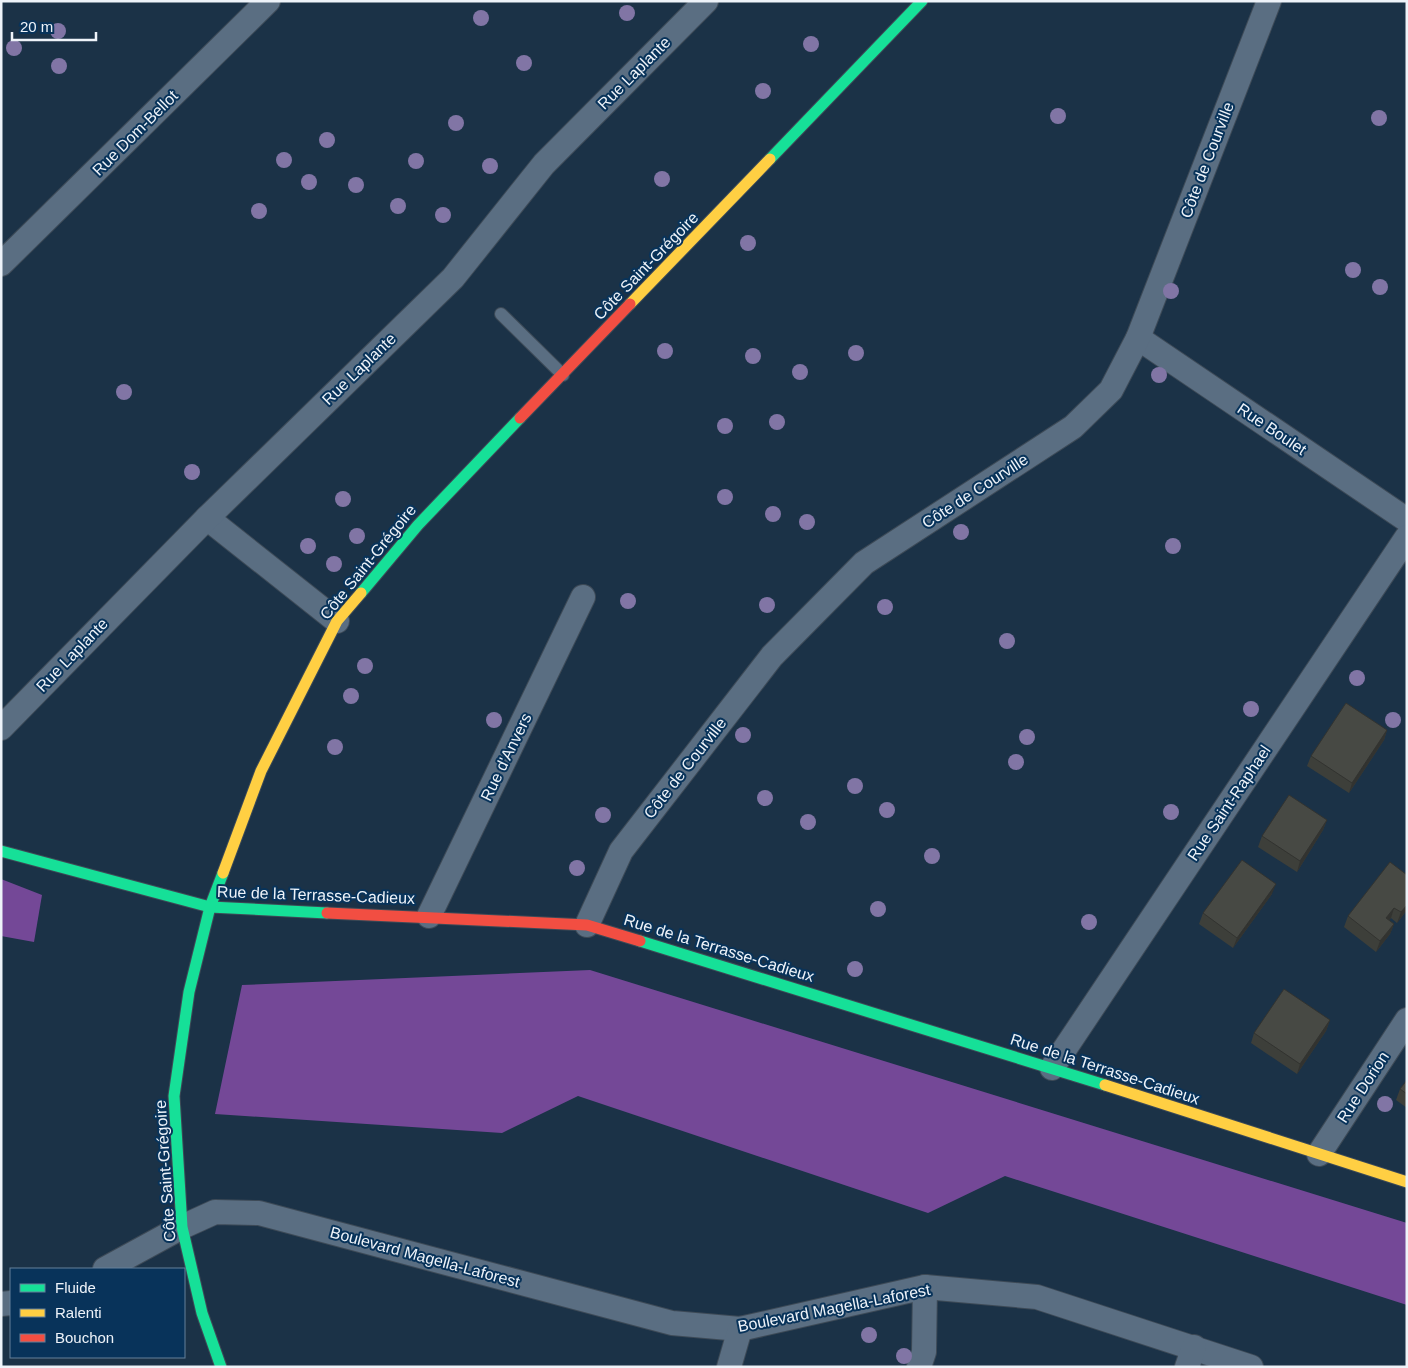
<svg xmlns="http://www.w3.org/2000/svg" width="1408" height="1368" viewBox="0 0 1408 1368" font-family="Helvetica,sans-serif">
<rect width="100%" height="100%" fill="#1b3247"/>
<g fill="#744897">
<path d="M1,879L42,895L34,942L1,936Z"/>
<path d="M590,970L1407,1223V1305L1005,1176L928,1213L578,1096L502,1133L215,1114L242,985Z"/>
</g>
<g fill="none" stroke-linecap="round" stroke-linejoin="round">
<defs>
<path id="lane" d="M501,314L563,375"/>
<g id="street">
<path d="M1,264L268,1"/>
<path d="M1138,338L1407,520"/>
<path d="M207,518L337,621"/>
<path d="M1,728L207,518L453,278L544,164L706,1"/>
<path d="M429,916L583,597"/>
<path d="M587,925L621,851L772,656L864,563L1073,427L1111,390L1138,338L1269,1"/>
<path d="M1052,1068L1407,537"/>
<path d="M1319,1154L1407,1020"/>
<path d="M105,1269L182,1227L215,1212L259,1213L672,1323L740,1329L925,1287L1037,1297L1251,1367"/>
<path d="M1,1304L11,1303"/>
<path d="M729,1367L740,1329"/>
<path d="M919,1367L924,1352L925,1287"/>
<path d="M1187,1367L1194,1347"/>
</g>
<g id="fast">
<path d="M770,159L922,1"/>
<path d="M361,593L418,525L520,418"/>
<path d="M1,851L210,907L327,913"/>
<path d="M640,941L1105,1085"/>
<path d="M221,1367L202,1313L182,1227L174,1096L189,992L210,907L223,873"/>
</g>
<g id="slow">
<path d="M630,304L770,159"/>
<path d="M223,873L261,771L337,621L361,593"/>
<path d="M1105,1085L1407,1182"/>
</g>
<g id="jam">
<path d="M520,418L630,304"/>
<path d="M327,913L587,925L640,941"/>
</g>
</defs>
<use href="#lane" stroke="#3d4a57" stroke-width="14"/>
<use href="#street" stroke="#3d4a57" stroke-width="26"/>
<use href="#fast" stroke="#3d4a57" stroke-width="13"/>
<use href="#slow" stroke="#3d4a57" stroke-width="13"/>
<use href="#jam" stroke="#3d4a57" stroke-width="13"/>
<use href="#lane" stroke="#5a6e82" stroke-width="12"/>
<use href="#street" stroke="#5a6e82" stroke-width="24"/>
<use href="#fast" stroke="#16e098" stroke-width="11"/>
<use href="#slow" stroke="#ffcf43" stroke-width="11"/>
<use href="#jam" stroke="#f24e42" stroke-width="11"/>
</g>
<g fill="#8175a5">
<circle cx="627" cy="13" r="8"/>
<circle cx="481" cy="18" r="8"/>
<circle cx="58" cy="31" r="8"/>
<circle cx="811" cy="44" r="8"/>
<circle cx="14" cy="48" r="8"/>
<circle cx="524" cy="63" r="8"/>
<circle cx="59" cy="66" r="8"/>
<circle cx="763" cy="91" r="8"/>
<circle cx="1058" cy="116" r="8"/>
<circle cx="1379" cy="118" r="8"/>
<circle cx="456" cy="123" r="8"/>
<circle cx="327" cy="140" r="8"/>
<circle cx="284" cy="160" r="8"/>
<circle cx="416" cy="161" r="8"/>
<circle cx="490" cy="166" r="8"/>
<circle cx="662" cy="179" r="8"/>
<circle cx="309" cy="182" r="8"/>
<circle cx="356" cy="185" r="8"/>
<circle cx="398" cy="206" r="8"/>
<circle cx="259" cy="211" r="8"/>
<circle cx="443" cy="215" r="8"/>
<circle cx="748" cy="243" r="8"/>
<circle cx="1353" cy="270" r="8"/>
<circle cx="1380" cy="287" r="8"/>
<circle cx="1171" cy="291" r="8"/>
<circle cx="665" cy="351" r="8"/>
<circle cx="856" cy="353" r="8"/>
<circle cx="753" cy="356" r="8"/>
<circle cx="800" cy="372" r="8"/>
<circle cx="1159" cy="375" r="8"/>
<circle cx="124" cy="392" r="8"/>
<circle cx="777" cy="422" r="8"/>
<circle cx="725" cy="426" r="8"/>
<circle cx="192" cy="472" r="8"/>
<circle cx="725" cy="497" r="8"/>
<circle cx="343" cy="499" r="8"/>
<circle cx="773" cy="514" r="8"/>
<circle cx="807" cy="522" r="8"/>
<circle cx="961" cy="532" r="8"/>
<circle cx="357" cy="536" r="8"/>
<circle cx="308" cy="546" r="8"/>
<circle cx="1173" cy="546" r="8"/>
<circle cx="334" cy="564" r="8"/>
<circle cx="628" cy="601" r="8"/>
<circle cx="767" cy="605" r="8"/>
<circle cx="885" cy="607" r="8"/>
<circle cx="1007" cy="641" r="8"/>
<circle cx="365" cy="666" r="8"/>
<circle cx="1357" cy="678" r="8"/>
<circle cx="351" cy="696" r="8"/>
<circle cx="1251" cy="709" r="8"/>
<circle cx="494" cy="720" r="8"/>
<circle cx="1393" cy="720" r="8"/>
<circle cx="743" cy="735" r="8"/>
<circle cx="1027" cy="737" r="8"/>
<circle cx="335" cy="747" r="8"/>
<circle cx="1016" cy="762" r="8"/>
<circle cx="855" cy="786" r="8"/>
<circle cx="765" cy="798" r="8"/>
<circle cx="887" cy="810" r="8"/>
<circle cx="1171" cy="812" r="8"/>
<circle cx="603" cy="815" r="8"/>
<circle cx="808" cy="822" r="8"/>
<circle cx="932" cy="856" r="8"/>
<circle cx="577" cy="868" r="8"/>
<circle cx="878" cy="909" r="8"/>
<circle cx="1089" cy="922" r="8"/>
<circle cx="855" cy="969" r="8"/>
<circle cx="1385" cy="1104" r="8"/>
<circle cx="869" cy="1335" r="8"/>
<circle cx="904" cy="1356" r="8"/>
</g>
<g fill="#3d3f3a">
<path d="M1387,730L1384,740L1349,793L1307,766L1311,756Z"/>
<path d="M1327,820L1323,830L1297,872L1258,847L1262,836Z"/>
<path d="M1407,875V910L1397,923L1391,918L1389,920L1394,924L1390,934L1376,952L1344,927L1348,916Z"/>
<path d="M1272,894L1233,948L1199,924L1203,913Z"/>
<path d="M1330,1020L1326,1031L1297,1074L1251,1043L1254,1033Z"/>
<path d="M1407,1080V1108L1396,1100L1400,1089Z"/>
</g>
<g fill="#323330">
<path d="M1387,730L1384,740L1349,793L1352,783Z"/>
<path d="M1327,820L1323,830L1297,872L1300,861Z"/>
<path d="M1276,884L1272,894L1233,948L1237,938Z"/>
<path d="M1407,905V910L1397,923L1401,912Z"/>
<path d="M1394,908L1391,918L1383,928L1386,918Z"/>
<path d="M1394,924L1390,934L1376,952L1380,941Z"/>
<path d="M1330,1020L1326,1031L1297,1074L1300,1064Z"/>
</g>
<g fill="#474944" stroke="#323330">
<path d="M1346,703L1387,730L1352,783L1311,756Z"/>
<path d="M1289,795L1327,820L1300,861L1262,836Z"/>
<path d="M1242,860L1276,884L1237,938L1203,913Z"/>
<path d="M1390,862L1407,875V905L1401,912L1394,908L1386,918L1394,924L1380,941L1348,916Z"/>
<path d="M1284,989L1330,1020L1300,1064L1254,1033Z"/>
<path d="M1407,1080V1094L1400,1089Z"/>
</g>
<g text-anchor="middle" dominant-baseline="central" stroke-width="4" stroke-linejoin="round" paint-order="stroke">
<g font-size="16" fill="#eef3f9" stroke="#08335a">
<text transform="translate(634 73) rotate(-45)">Rue Laplante</text>
<text transform="translate(135 133) rotate(-45)">Rue Dom-Bellot</text>
<text transform="translate(1207 160) rotate(-69)">Côte de Courville</text>
<text transform="translate(646 266) rotate(-46)">Côte Saint-Grégoire</text>
<text transform="translate(359 369) rotate(-44)">Rue Laplante</text>
<text transform="translate(1272 429) rotate(34)">Rue Boulet</text>
<text transform="translate(975 491) rotate(-33)">Côte de Courville</text>
<text transform="translate(368 562) rotate(-51)">Côte Saint-Grégoire</text>
<text transform="translate(72 655) rotate(-46)">Rue Laplante</text>
<text transform="translate(506 757) rotate(-64)">Rue d'Anvers</text>
<text transform="translate(685 768) rotate(-52)">Côte de Courville</text>
<text transform="translate(1229 803) rotate(-56)">Rue Saint-Raphael</text>
<text transform="translate(316 895) rotate(2)">Rue de la Terrasse-Cadieux</text>
<text transform="translate(719 948) rotate(17)">Rue de la Terrasse-Cadieux</text>
<text transform="translate(1105 1069) rotate(18)">Rue de la Terrasse-Cadieux</text>
<text transform="translate(1363 1087) rotate(-57)">Rue Dorion</text>
<text transform="translate(165 1171) rotate(-94)">Côte Saint-Grégoire</text>
<text transform="translate(425 1257) rotate(15)">Boulevard Magella-Laforest</text>
<text transform="translate(834 1308) rotate(-11)">Boulevard Magella-Laforest</text>
</g>
</g>
<rect width="1408" height="1368" fill="none" stroke="#eef3f9" stroke-width="5"/>
<rect x="10" y="1268" width="175" height="90" fill="#08335a" stroke="#64809a"/>
<rect x="20" y="1284" width="25" height="8" fill="#16e098" stroke="#64809a"/>
<text x="55" y="1293" font-size="15" fill="#eef3f9">Fluide</text>
<rect x="20" y="1309" width="25" height="8" fill="#ffcf43" stroke="#64809a"/>
<text x="55" y="1318" font-size="15" fill="#eef3f9">Ralenti</text>
<rect x="20" y="1334" width="25" height="8" fill="#f24e42" stroke="#64809a"/>
<text x="55" y="1343" font-size="15" fill="#eef3f9">Bouchon</text>
<path d="M12 32v8h84v-8" fill="none" stroke="#eef3f9" stroke-width="2.5"/>
<text x="20" y="32" font-size="15" fill="#eef3f9" stroke="#08335a" stroke-width="4" paint-order="stroke">20 m</text>
</svg>
